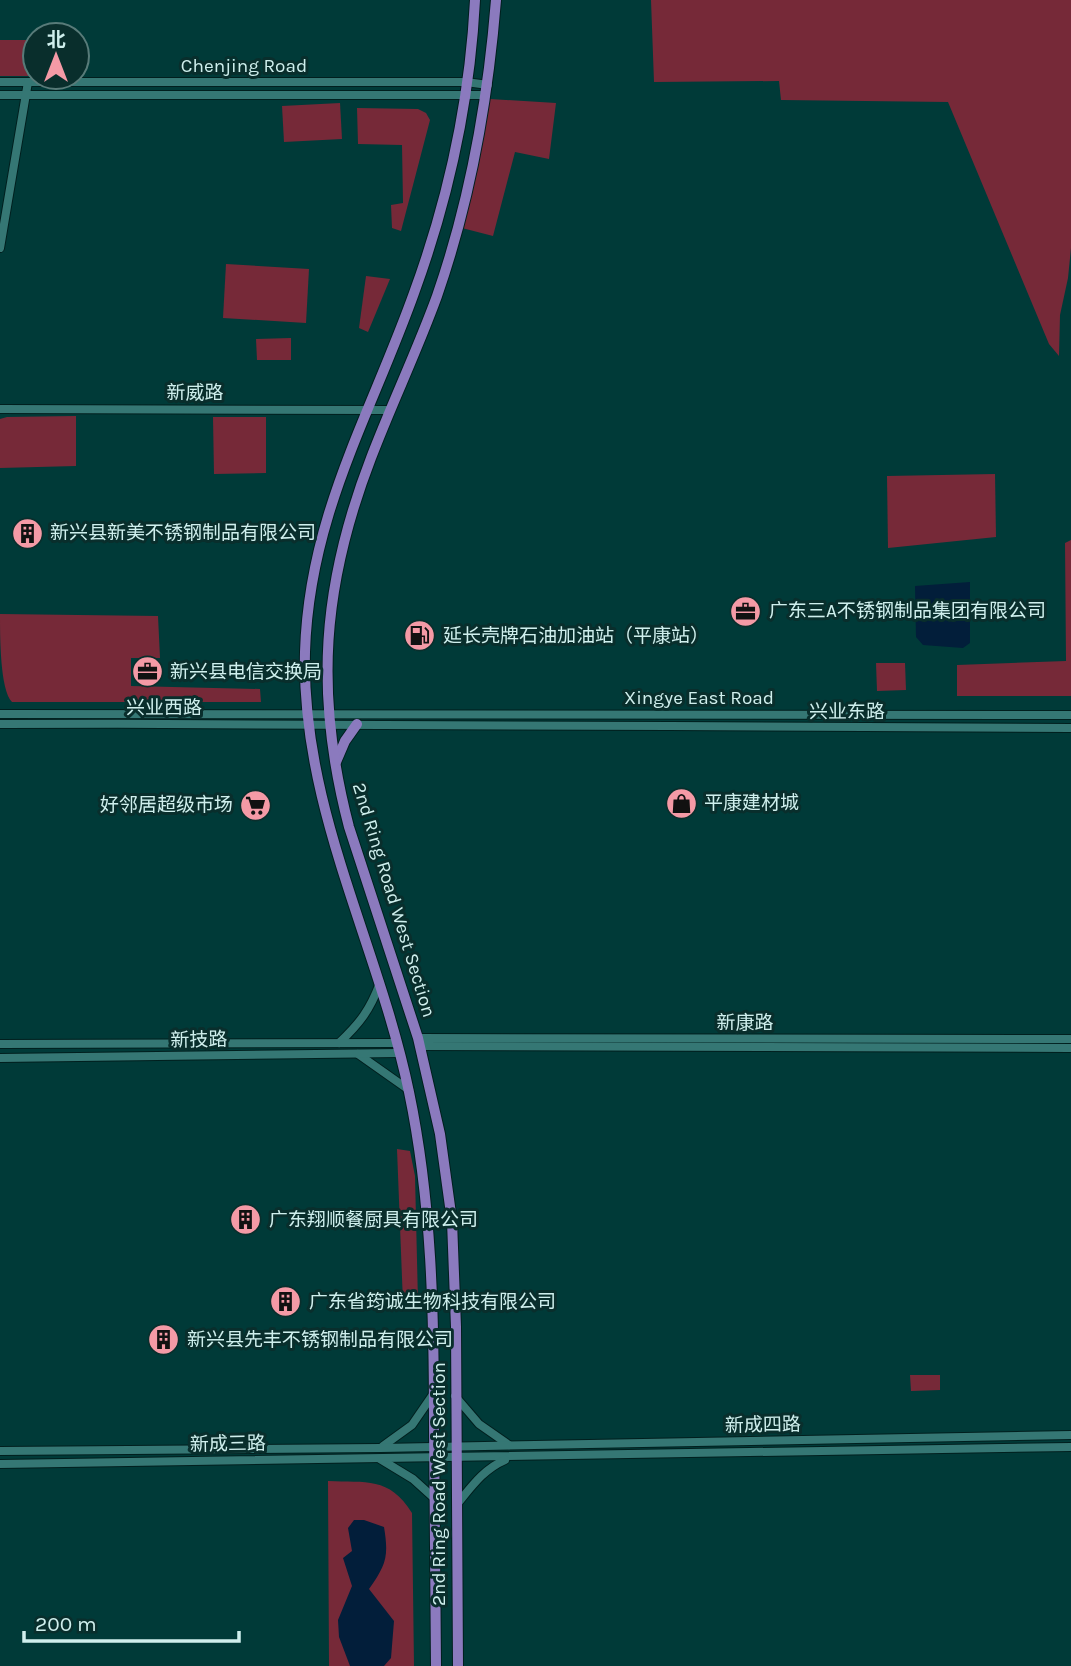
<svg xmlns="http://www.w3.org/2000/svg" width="1071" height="1666" viewBox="0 0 1071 1666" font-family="Karla,'Noto Sans SC',sans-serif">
<rect width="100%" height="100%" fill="#003a38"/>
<g fill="#762938">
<path d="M651,0H1071V248L1068,278L1060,315L1059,356L1049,344L948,102L781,100L779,81L654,82Z"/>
<rect x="0" y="40" width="35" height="36"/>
<path d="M490,99L556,103L549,159L515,152L493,236L462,228Z"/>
<path d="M340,103L342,139L284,142L282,106Z"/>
<path d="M357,108L418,109L426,113L430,120L401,231L392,228L391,205L403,203L402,145L358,144Z"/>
<path d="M226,264L309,269L306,323L223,318Z"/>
<path d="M366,276L390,279L368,332L359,328Z"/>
<path d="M291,338V360H257L256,339Z"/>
<path d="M76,416V466L0,468V419L7,417Z"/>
<path d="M213,417H266V473L214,474Z"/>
<path d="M995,474L996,537L888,548L887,476Z"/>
<path d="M1071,540V696H957V665L1066,661L1065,543Z"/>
<path d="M0,614L158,616L160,658H131V686L260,689L261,702H12C0,690 0,636 0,614Z"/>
<path d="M876,663H905L906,690L877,691Z"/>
<path d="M397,1149L410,1151L415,1176L418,1302L403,1303Z"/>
<path d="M910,1375H940V1390L911,1391Z"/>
<path d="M328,1481C366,1483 389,1476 412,1513L414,1666H329Z"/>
</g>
<g fill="#021e3a">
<path d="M970,582V643L963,648L923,645L916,637L915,586Z"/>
<path d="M354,1520H364L384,1527C389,1557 386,1565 369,1589L394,1621L391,1658L384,1666H350L339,1637L338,1620L352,1586L343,1558L352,1551L348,1528Z"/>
</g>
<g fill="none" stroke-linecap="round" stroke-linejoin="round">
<defs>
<g id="minor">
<path d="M0,82H466L488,85"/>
<path d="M0,95H486"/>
<path d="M0,248L28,82"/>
<path d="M0,409L390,410"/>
<path d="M0,714L1071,715"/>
<path d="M0,724C357,723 714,727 1071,728"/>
<path d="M418,1038L1071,1039"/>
<path d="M339,1043C360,1023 370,1010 380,983"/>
<path d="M0,1044L396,1043"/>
<path d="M420,1046L1071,1048"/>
<path d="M358,1054L409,1090"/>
<path d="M0,1058L399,1053"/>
<path d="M455,1396L479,1424L509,1445"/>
<path d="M383,1446L412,1425L434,1393"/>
<path d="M0,1451L381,1448L1071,1435"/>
<path d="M380,1459L413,1479L434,1498"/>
<path d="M0,1464L1071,1447"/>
<path d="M458,1503C472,1486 484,1469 505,1460"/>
</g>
<g id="major">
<path d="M336,762L345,741L357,724"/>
<path d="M436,1666C435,1586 435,1506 434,1426C434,1315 432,1202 409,1092C378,943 301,808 305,652C309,516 370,416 414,293C448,200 470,99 475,0"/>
<path d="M458,1666L456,1327L452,1221L440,1134L418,1038L349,827C314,694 322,585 371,458C392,403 417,351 437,296C470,201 488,100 496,0"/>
</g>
</defs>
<use href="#minor" stroke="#001f1e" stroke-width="10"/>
<use href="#major" stroke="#001f1e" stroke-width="12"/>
<use href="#minor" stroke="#357774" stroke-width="8"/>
<use href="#major" stroke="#8b7abe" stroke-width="10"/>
</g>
<defs>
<symbol id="building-disc" viewBox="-11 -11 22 22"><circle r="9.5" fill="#f49aa6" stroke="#092e2c"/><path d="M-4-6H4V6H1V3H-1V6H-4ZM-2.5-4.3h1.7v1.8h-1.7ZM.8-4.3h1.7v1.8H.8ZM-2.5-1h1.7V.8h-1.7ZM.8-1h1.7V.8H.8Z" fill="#111"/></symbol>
<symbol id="office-disc" viewBox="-11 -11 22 22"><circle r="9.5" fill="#f49aa6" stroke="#092e2c"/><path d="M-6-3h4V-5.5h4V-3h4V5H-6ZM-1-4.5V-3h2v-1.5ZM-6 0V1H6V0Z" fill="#111"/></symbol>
<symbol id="fuel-disc" viewBox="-11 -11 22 22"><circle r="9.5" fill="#f49aa6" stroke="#092e2c"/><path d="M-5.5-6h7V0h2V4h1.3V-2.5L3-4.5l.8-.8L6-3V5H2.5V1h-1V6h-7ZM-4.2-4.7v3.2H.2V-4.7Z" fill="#111"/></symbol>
<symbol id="shop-disc" viewBox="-11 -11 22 22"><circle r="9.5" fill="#f49aa6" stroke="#092e2c"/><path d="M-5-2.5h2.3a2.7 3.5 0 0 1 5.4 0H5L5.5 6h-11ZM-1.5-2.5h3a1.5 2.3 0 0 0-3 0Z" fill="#111"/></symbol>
<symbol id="supermarket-disc" viewBox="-11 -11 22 22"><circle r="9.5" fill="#f49aa6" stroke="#092e2c"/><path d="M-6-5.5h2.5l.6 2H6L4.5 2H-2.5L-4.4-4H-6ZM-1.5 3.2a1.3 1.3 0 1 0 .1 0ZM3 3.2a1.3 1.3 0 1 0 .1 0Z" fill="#111"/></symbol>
</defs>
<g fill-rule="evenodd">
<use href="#building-disc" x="10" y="516" width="35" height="35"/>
<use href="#office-disc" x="728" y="594" width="35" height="35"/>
<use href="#fuel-disc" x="402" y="618" width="35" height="35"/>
<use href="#office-disc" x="130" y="654" width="35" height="35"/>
<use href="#shop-disc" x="664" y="786" width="35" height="35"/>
<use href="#supermarket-disc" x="238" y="788" width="35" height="35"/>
<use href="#building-disc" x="228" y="1202" width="35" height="35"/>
<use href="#building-disc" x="268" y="1284" width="35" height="35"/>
<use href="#building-disc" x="146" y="1322" width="35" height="35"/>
</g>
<g text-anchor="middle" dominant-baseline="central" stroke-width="6" stroke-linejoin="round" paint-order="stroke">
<g font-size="19" fill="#cfefed" stroke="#092e2c">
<text x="244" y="66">Chenjing Road</text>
<text x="195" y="393">新威路</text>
<text x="699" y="698">Xingye East Road</text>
<text x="164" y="708">兴业西路</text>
<text x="847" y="712">兴业东路</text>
<text transform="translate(394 900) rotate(73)">2nd Ring Road West Section</text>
<text x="745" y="1023">新康路</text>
<text transform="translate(199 1040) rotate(-1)">新技路</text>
<text transform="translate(763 1425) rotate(-1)">新成四路</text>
<text transform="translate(228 1444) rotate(-1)">新成三路</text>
<text transform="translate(439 1484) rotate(-90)">2nd Ring Road West Section</text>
</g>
<g font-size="19" fill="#cfefed" stroke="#092e2c" text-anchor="start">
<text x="50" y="533">新兴县新美不锈钢制品有限公司</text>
<text x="769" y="611">广东三A不锈钢制品集团有限公司</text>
<text x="443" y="636">延长壳牌石油加油站（平康站）</text>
<text x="170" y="672">新兴县电信交换局</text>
<text x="704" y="803">平康建材城</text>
<text x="233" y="805" text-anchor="end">好邻居超级市场</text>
<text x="269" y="1220">广东翔顺餐厨具有限公司</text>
<text x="309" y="1302">广东省筠诚生物科技有限公司</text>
<text x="187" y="1340">新兴县先丰不锈钢制品有限公司</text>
</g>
</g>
<g transform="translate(56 56)"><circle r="33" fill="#092e2c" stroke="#587b79" stroke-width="2"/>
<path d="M0-5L12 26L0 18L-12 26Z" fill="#f49aa6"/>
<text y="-10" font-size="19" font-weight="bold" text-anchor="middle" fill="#cfefed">北</text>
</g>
<path d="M24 1631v10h215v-10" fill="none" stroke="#cfefed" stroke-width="3.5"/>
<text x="35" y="1631" font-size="21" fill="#cfefed" stroke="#092e2c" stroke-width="5" paint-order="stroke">200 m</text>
</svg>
